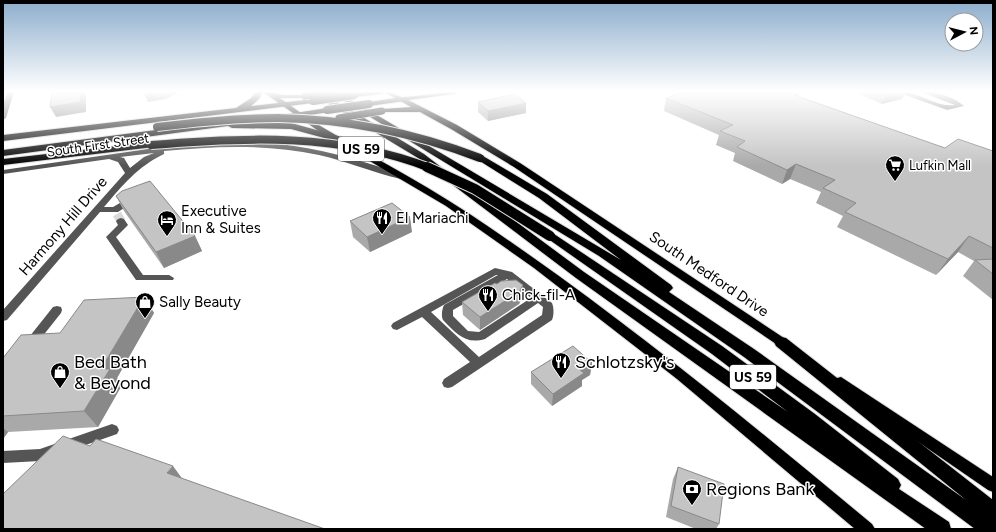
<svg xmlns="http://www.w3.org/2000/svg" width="996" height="532" viewBox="0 0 996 532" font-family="Figtree,sans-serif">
<rect width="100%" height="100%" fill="#fff"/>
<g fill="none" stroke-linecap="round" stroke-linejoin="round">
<path stroke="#d9d9d9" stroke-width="9" stroke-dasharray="9 4.5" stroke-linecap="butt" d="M117,214L121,221"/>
<defs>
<g id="major">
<path d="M263,92H270L284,95H307V97L305,98H280C294,108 308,118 322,127C378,160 436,190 489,227C623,318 748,421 872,524L875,529H855L677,379L534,268L446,206L317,130Z"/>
<path d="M384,92C392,91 397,97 404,97C422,96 439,92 457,92L454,94L408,100L457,125L520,163L790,342L792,345L790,348L786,349L782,348L514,167L451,129L420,112H380V110L382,109L411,107Z"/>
<path d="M841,377L993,477V492L988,490L837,386L835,382L837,378Z"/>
</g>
<g id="highway">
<path d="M256,92H263L259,99L251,106L313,99L317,101L313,103L3,141V135L236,108L251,98Z"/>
<path d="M315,92H321L424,154L446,171L444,173H438L418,158L315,96Z"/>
<path d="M329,92H338L621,260L539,198L475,158L477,156H483L547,194L671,285L673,288L669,292L754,349L966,500L776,346L774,342L776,338L781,337L786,338L993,500V529H975L744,357L599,256Z"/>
<path d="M365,92H385L381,94L354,97L350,95L354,93Z"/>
<path d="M402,97L406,99L405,101L369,106L365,104L369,102Z"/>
<path d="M327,108L331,110L330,112L282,119L278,117L282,115Z"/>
<path d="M240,119L243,120L244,123H291L342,137L343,139L339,142L291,129L232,128L228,126L3,156V150Z"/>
<path d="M151,142L154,143L155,145L154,147L3,165V159Z"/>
<path d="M457,180L461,181L584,272L788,412L712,354L544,236L546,234H554L722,346L815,414L898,479L901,485L899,489L949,522L951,529H926L576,278L453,185L452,183L453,181Z"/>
</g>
</defs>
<use href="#major" stroke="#dbdbdb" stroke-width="2"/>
<use href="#highway" stroke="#dbdbdb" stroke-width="2"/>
<g fill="#555" fill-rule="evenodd">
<path d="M8,92H14L6,118L3,120V104Z"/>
<path d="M897,92C916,89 935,108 955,105L921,92C933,90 955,97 964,106L947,110Z"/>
<path d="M220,142C245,143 270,142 294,146C331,151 368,163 404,175L405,177L401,179C373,173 347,161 319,155C268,144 216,146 164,151V154C137,167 123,185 104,207H113L132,196L136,199L135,201L118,212H100L7,320L3,321V310L125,173L118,162L109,159L3,174V170L148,149ZM154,153L144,157L130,168L124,158L120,157Z"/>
<path d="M121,218L124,219L128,225L116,237L143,275H169L174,278L173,280H136L106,237L118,225L116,221L118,219Z"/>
<path d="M495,268L512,272L552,303C554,308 554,315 552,320L452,387L448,388L444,387L442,383L444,379L470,362L422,317L397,330L393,329L391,326L393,323ZM496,275H498L444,305C442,309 441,316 443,320C456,333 465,345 485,339L538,303L543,307L542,315L479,357L431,312ZM507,279L531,298L479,332L468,331L453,316V310Z"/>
<path d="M57,306L61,307L62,310L61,313L34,347L30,348L26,347L24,344L26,341L53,307Z"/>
<path d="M112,424L117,426L119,430L117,434L40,461L3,463V451L40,449Z"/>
</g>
<use href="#major" fill="#000" fill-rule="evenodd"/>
<use href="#highway" fill="#000" fill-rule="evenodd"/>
<defs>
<g id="major-bridge">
<path d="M305,96L338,92"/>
<path d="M339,118L382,111"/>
</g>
<g id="highway-bridge-far1">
<path d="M313,101L354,95"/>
<path d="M327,110L369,104"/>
<path d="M157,127C197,122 238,118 278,118C348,119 415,133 480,158"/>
<path d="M151,145C244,137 341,133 430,168"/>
</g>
<path id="highway-bridge" d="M427,167L475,189L550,236"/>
</defs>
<use href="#major-bridge" stroke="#dbdbdb" stroke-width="8" stroke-linecap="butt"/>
<use href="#highway-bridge-far1" stroke="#dbdbdb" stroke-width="10" stroke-linecap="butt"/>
<use href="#highway-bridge" stroke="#dbdbdb" stroke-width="12" stroke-linecap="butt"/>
<use href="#major-bridge" stroke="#000" stroke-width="7"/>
<use href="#highway-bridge-far1" stroke="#000" stroke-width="8"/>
<use href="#highway-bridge" stroke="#000" stroke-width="10"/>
</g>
<g fill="#a9a9a9">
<path d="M855,92H906L902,99L882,104Z"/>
<path d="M798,96L945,148L993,151V300L963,276L974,261L958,252L936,275L837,227L843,216L816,203L821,192L790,179L782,184L733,161L735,153L716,145L719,135L664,111L666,98Z"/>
<path d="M478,102L526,113L488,121L478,112Z"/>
<path d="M116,196L195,236L202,251L164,268L124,211Z"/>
<path d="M350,221L412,232L370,252L353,237Z"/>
<path d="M497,284L523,285L522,298L519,304L480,330L463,315L462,302Z"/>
<path d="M144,297L154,313L117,378L122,385L98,427L8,432L3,439V358Z"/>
<path d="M592,363L590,375L582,380V386L552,406L531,384V372Z"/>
<path d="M678,467L719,524L716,529H696L666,517L673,479Z"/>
</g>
<g fill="#898989">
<path d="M81,92H84L86,96V112L56,117L50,107Z"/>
<path d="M151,92H179L166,99L148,102L144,93Z"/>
<path d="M800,92L795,104L794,95Z"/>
<path d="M897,92H906L902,99L882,104L886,94Z"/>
<path d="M526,103V113L488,121V111Z"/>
<path d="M796,164L790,179L782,184L787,170Z"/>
<path d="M410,217L412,232L370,252L367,237Z"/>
<path d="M195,236L202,251L164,268L156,252Z"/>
<path d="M969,236L958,252L936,275L948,259Z"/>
<path d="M523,285L522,298L519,304L480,330V317Z"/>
<path d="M144,297L154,313L117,378L122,385L98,427L84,411L101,369Z"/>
<path d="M592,363L590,375L582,380V386L552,406L553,394L580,370Z"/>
<path d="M3,428L8,432L3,439Z"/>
<path d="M173,466L184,481L167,473Z"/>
</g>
<g fill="#c4c4c4" stroke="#898989">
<path d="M52,92H81L80,102L50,107Z"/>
<path d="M683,92H800L794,95L945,148L958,139L993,151V248L969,236L948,259L845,212L856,203L823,188L835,180L796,164L787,170L737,147L745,141L720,131L733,125L666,98Z"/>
<path d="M881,92H897L886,94Z"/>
<path d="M515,94L526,103L488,111L478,102Z"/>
<path d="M150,181L195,236L156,252L116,196L122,191Z"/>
<path d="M392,203L410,217L367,237L350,221Z"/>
<path d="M993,259V274L975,260Z"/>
<path d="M516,280L523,285L519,292L480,317L462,302L495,283L497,284L501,281Z"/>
<path d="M144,297L101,369H110L84,411L3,416V358L21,335L60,333L84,300Z"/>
<path d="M573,346L592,363L580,370L584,373L553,394L531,372Z"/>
<path d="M63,436L90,446L96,439L173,466L167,473L325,529H3V494Z"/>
<path d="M678,467L724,484L719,524L671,506Z"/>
</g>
<linearGradient id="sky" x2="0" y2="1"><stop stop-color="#8cadcc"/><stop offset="0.55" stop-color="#fff"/><stop offset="1" stop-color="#fff" stop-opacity="0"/></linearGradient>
<rect width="996" height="166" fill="url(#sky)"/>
<defs>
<symbol id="supermarket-pin" viewBox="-11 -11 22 30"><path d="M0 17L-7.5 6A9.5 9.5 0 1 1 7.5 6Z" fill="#000" stroke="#fff"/><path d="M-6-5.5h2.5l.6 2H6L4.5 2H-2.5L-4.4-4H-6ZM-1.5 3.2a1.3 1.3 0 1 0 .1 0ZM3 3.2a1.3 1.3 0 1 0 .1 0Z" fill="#fff"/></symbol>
<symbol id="restaurant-pin" viewBox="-11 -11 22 30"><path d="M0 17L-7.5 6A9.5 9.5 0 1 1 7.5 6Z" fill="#000" stroke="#fff"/><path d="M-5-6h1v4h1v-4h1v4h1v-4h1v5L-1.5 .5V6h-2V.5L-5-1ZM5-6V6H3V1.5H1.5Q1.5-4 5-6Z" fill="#fff"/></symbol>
<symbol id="hotel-pin" viewBox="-11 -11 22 30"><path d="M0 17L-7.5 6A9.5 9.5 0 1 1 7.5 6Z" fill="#000" stroke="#fff"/><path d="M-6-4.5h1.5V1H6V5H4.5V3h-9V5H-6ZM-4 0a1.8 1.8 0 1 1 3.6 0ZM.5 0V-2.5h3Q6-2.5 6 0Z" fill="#fff"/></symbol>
<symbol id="shop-pin" viewBox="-11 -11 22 30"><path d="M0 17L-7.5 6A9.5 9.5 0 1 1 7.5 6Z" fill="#000" stroke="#fff"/><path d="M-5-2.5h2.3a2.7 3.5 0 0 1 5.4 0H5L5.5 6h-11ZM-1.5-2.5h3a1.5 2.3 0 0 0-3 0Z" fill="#fff"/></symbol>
<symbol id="bank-pin" viewBox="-11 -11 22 30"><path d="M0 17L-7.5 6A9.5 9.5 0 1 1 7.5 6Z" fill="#000" stroke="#fff"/><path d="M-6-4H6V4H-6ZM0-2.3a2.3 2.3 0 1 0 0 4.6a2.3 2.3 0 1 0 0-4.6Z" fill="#fff"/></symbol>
</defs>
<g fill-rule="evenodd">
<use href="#supermarket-pin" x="884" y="154" width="22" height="30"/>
<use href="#restaurant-pin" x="371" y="207" width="22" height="30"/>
<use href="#hotel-pin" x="156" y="209" width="22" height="30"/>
<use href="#restaurant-pin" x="477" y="284" width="22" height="30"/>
<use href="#shop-pin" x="134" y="291" width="22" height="30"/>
<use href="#restaurant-pin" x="550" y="351" width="22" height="30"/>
<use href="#shop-pin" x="49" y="361" width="22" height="30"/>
<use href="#bank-pin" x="681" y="478" width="22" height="30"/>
</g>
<g text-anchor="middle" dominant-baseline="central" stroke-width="3" stroke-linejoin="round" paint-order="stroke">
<g font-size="13" fill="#000" stroke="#fff">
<text transform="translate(98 145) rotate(-8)">South First Street</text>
</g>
<g font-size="13" fill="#000" stroke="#fff" text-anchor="start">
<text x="909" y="165">Lufkin Mall</text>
</g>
<g fill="#fff" stroke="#4c4c4c" stroke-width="1">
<rect x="338" y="137" width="46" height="24" rx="3"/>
<rect x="730" y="365" width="46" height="24" rx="3"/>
</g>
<g font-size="14" font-weight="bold" fill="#000">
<text x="361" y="149">US 59</text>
<text x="753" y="377">US 59</text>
</g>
<g font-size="15" fill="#000" stroke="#fff" text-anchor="start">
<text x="181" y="211">Executive<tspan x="181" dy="17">Inn &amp; Suites</tspan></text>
<text x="396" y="218">El Mariachi</text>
<text x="502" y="295">Chick-fil-A</text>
<text x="159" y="302">Sally Beauty</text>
</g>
<g font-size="15" fill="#000" stroke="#fff">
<text transform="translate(63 226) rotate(-49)">Harmony Hill Drive</text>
<text transform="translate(709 274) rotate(34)">South Medford Drive</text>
</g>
<g font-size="18" fill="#000" stroke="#fff" text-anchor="start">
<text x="74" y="362">Bed Bath<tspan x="74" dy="21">&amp; Beyond</tspan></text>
<text x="575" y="362">Schlotzsky's</text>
<text x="706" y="489">Regions Bank</text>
</g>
</g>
<rect width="996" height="532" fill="none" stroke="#000000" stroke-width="8"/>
<g transform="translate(964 32) rotate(83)"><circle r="19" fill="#ffffff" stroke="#999999"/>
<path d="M0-3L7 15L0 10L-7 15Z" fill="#000000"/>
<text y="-6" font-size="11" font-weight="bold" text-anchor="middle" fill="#000000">N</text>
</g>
</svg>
